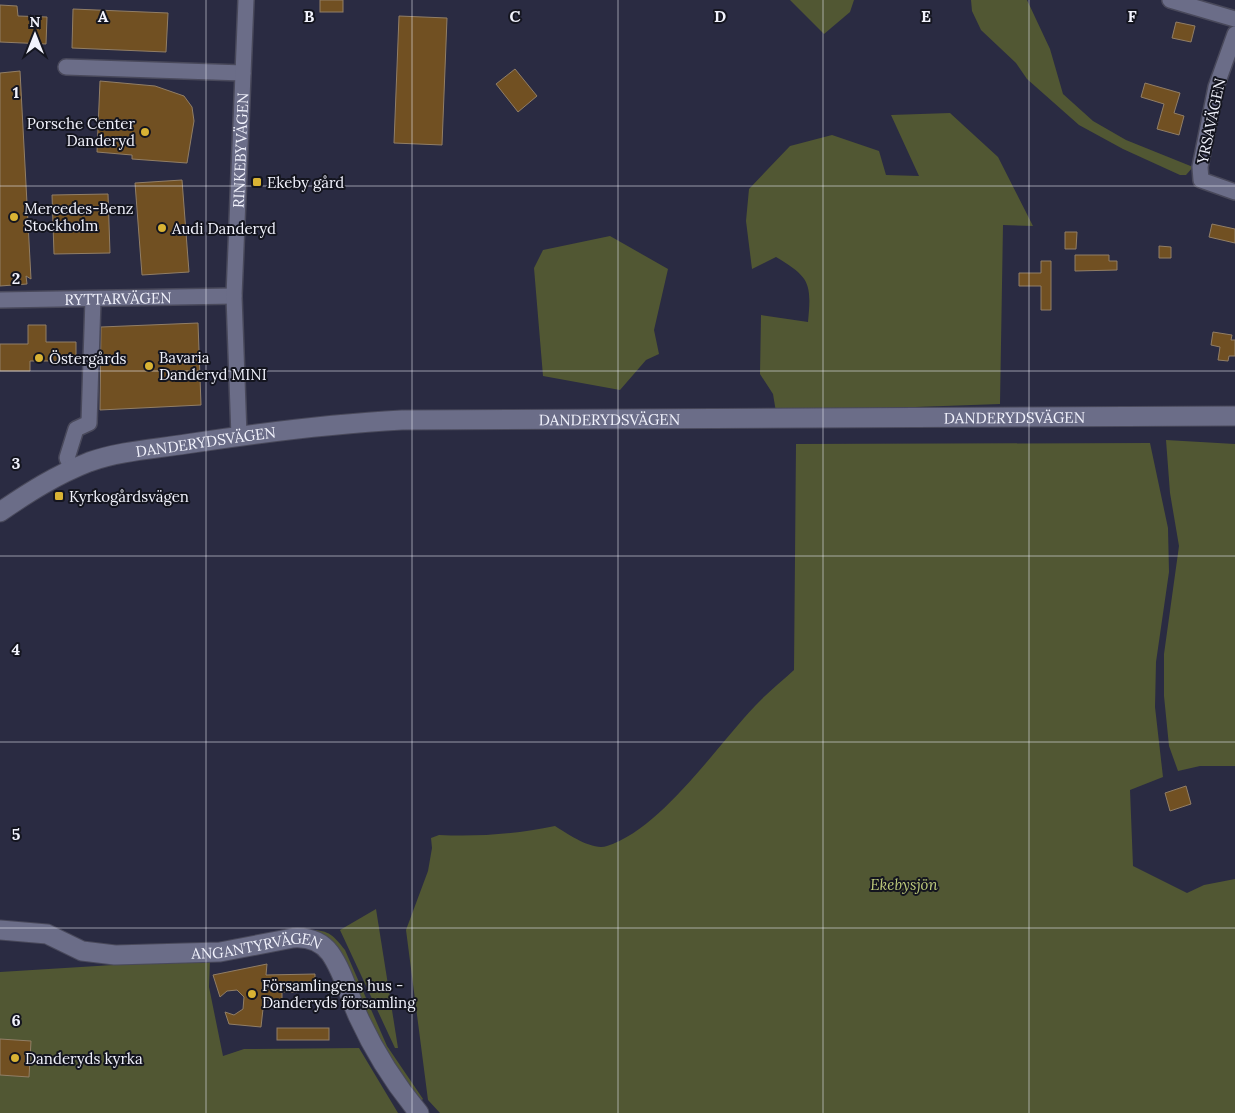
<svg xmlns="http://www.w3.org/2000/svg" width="1235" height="1113" viewBox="0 0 1235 1113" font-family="Lora,serif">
<rect width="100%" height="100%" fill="#2a2b42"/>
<g fill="#515733">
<path d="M790,0H854L850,12L824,34Z"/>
<path d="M971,0H1027L1050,49L1063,94L1093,121L1126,140L1193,167L1186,175H1180L1123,149L1079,125L1027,79L1016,63L981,30L972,11Z"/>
<path d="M950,113L998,157L1033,226L1003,225L1000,404L776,412L773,394L760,374L761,315L808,322C812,282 809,277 776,257L752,269L746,221L749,189L790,146L832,135L879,151L886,175L919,176L891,115Z"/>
<path d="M610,236L668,269L654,330L659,354L646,360L620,390L543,376L534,268L543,250Z"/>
<path d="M1166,440L1235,444V766H1200L1178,771L1169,746L1164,696V654L1179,546L1170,493Z"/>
<path d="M1150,443L1168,528L1169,572L1156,662L1155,707L1163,777L1130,790L1133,866L1187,893L1204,885L1235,879V1113H440L428,1100L406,930L428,871L432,848L431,838L439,835C478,837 517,834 555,826C568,834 592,851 607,846C661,829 716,747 755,706C767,693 781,682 794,670L796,444Z"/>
<path d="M376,909L398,1048H395L340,930Z"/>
<path d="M311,930C329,930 334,936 345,950L387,1046L423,1099L419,1103L388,1061L337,949L325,935Z"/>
<path d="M210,959L209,987L223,1056L244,1049L359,1048L398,1113H0V972Z"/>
</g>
<g fill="#715022" stroke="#917e66">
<rect x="320" y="0" width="23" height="12"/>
<path d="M0,5L17,6L18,16L47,17L46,44L0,42Z"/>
<path d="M73,9L168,13L166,52L72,48Z"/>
<path d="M399,16L447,18L442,145L394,143Z"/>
<path d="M1176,22L1195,26L1191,42L1172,38Z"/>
<path d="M515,69L537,96L518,112L496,84Z"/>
<path d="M20,71L31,279L26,276L27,284L0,286V73Z"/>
<path d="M100,81L155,86L184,96L192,107L194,121L187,163L132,159V155L97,152Z"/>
<path d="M1145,83L1180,93L1174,113L1184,116L1179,135L1157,129L1164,104L1141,97Z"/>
<path d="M182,180L189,272L142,275L135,183Z"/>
<path d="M108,194L110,253L54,254L52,195Z"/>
<path d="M1212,224L1235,229V243L1209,237Z"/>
<path d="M1065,232H1077L1076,249H1065Z"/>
<path d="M1159,246L1171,247V258H1159Z"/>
<path d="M1075,255H1109V261H1117V270L1075,271Z"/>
<path d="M1041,261H1051V310H1041V286H1019V273H1041Z"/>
<path d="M198,323L201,405L100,410L101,327Z"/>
<path d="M28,325H46V342H76V361H30V371H0V344H28Z"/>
<path d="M1213,332L1232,335L1231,340H1235V356H1229L1228,361L1218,360L1220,347L1211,345Z"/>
<path d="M1186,786L1191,804L1170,811L1165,793Z"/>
<path d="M267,964L266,975L315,974V992H282V1000H264L261,1027L229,1024L225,1012L234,1015L243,1009L244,997L237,990L227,991L220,997L213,975Z"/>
<rect x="277" y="1028" width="52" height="12"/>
<path d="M0,1039L31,1041L29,1077L0,1075Z"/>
</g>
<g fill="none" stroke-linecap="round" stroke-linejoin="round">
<defs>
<g id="minor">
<path d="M1170,0L1235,19"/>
<path d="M1235,34L1216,87L1200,167L1201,180L1235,192"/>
<path d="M66,67L243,73"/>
<path id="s1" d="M0,300L234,296"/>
<path id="s2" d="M239,436L234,296L246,0"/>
<path d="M72,469L67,458L76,429L89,423L93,299"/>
</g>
<g id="tertiary">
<path id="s3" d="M0,512C29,492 56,475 89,462C120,451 155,449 186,444C258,433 329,424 402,420L1235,416"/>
<path id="s4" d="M0,930L47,934L82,951L115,955L220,952L293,938C307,937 320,940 330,953C343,971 349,996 358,1016C374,1051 394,1083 419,1113"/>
</g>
</defs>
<use href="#minor" stroke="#49495b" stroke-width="18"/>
<use href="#tertiary" stroke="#49495b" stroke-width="21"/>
<use href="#minor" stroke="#6b6d88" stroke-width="15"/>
<use href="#tertiary" stroke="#6b6d88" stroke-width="19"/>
</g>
<path fill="none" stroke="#f2f3fd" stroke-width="1" stroke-opacity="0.55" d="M206,0V1113M412,0V1113M618,0V1113M823,0V1113M1029,0V1113M0,186H1235M0,371H1235M0,556H1235M0,742H1235M0,928H1235"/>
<g fill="#d9b334" stroke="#14151f" stroke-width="2">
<circle cx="145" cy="132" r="5"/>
<rect x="252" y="177" width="10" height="10" rx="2.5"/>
<circle cx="14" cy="217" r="5"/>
<circle cx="162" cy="228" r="5"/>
<circle cx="39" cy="358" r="5"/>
<circle cx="149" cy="366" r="5"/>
<rect x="54" y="491" width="10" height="10" rx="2.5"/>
<circle cx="252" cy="994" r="5"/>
<circle cx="15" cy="1058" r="5"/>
</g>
<g text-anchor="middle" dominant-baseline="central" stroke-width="4" stroke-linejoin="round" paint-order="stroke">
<g font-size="15" fill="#f2f3fd" stroke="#14151f">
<text transform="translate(1211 121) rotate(-78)">YRSAVÄGEN</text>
<text stroke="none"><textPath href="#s2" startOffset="286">RINKEBYVÄGEN</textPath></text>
<text stroke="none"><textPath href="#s1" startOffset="118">RYTTARVÄGEN</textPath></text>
<text stroke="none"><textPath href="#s3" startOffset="1031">DANDERYDSVÄGEN</textPath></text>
<text stroke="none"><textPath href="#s3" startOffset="626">DANDERYDSVÄGEN</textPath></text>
<text stroke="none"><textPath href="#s3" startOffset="221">DANDERYDSVÄGEN</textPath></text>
<text stroke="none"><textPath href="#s4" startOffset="262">ANGANTYRVÄGEN</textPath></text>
</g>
<g font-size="15" fill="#f2f3fd" stroke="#14151f" text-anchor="start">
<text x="135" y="123" text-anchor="end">Porsche Center<tspan x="135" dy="17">Danderyd</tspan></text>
<text x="267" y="182">Ekeby gård</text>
<text x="24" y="208">Mercedes-Benz<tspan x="24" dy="17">Stockholm</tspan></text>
<text x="172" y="228">Audi Danderyd</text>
<text x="159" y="357">Bavaria<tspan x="159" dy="17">Danderyd MINI</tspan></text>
<text x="49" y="358">Östergårds</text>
<text x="69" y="496">Kyrkogårdsvägen</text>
<text x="262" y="985">Församlingens hus -<tspan x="262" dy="17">Danderyds församling</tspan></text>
<text x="25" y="1058">Danderyds kyrka</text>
</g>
<g font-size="15" font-style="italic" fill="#bfcc7b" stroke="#14151f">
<text x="904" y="884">Ekebysjön</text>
</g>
</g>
<g font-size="16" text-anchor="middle" font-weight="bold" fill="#f2f3fd" stroke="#14151f" stroke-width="4" stroke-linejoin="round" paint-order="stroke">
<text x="103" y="22">A</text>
<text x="309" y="22">B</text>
<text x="515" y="22">C</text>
<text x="720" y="22">D</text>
<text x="926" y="22">E</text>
<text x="1132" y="22">F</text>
<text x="16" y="98">1</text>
<text x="16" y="284">2</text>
<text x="16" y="469">3</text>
<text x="16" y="655">4</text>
<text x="16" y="840">5</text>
<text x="16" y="1026">6</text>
</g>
<g transform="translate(35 35)" stroke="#14151f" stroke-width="4" paint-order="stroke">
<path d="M0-4L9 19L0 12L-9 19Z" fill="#f2f3fd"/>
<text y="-8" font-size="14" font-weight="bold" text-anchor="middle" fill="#f2f3fd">N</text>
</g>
</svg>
